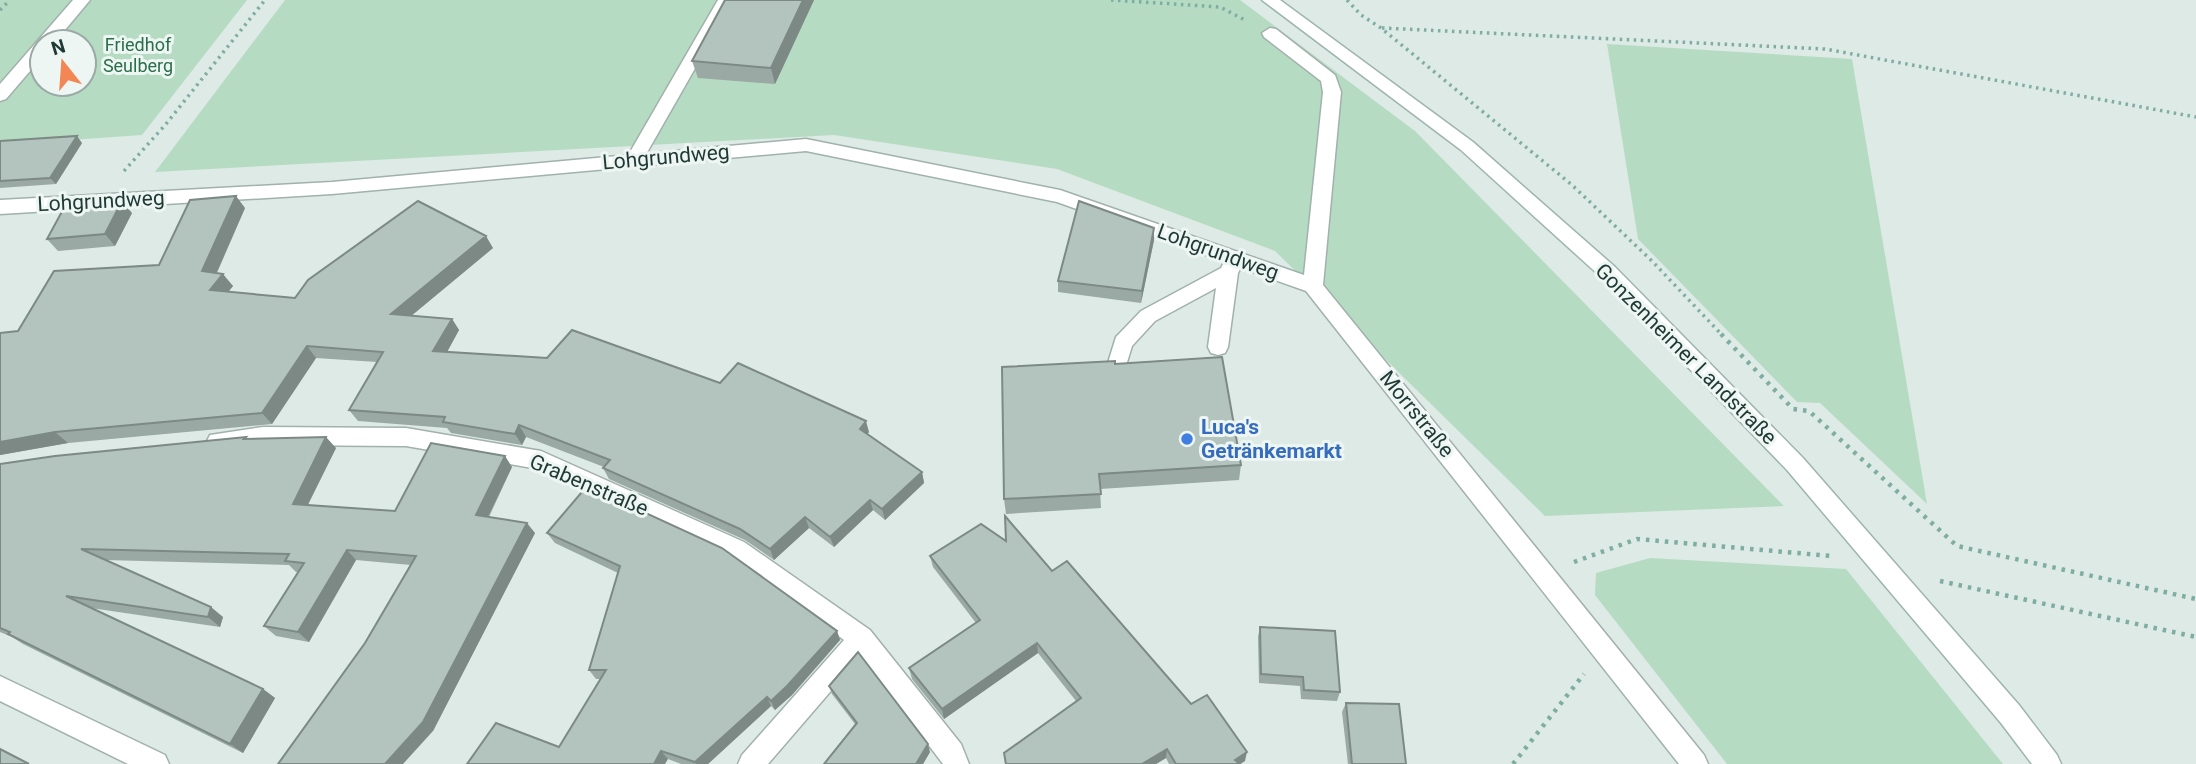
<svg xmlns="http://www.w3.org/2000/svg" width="2196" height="764" viewBox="0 0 2196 764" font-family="Roboto,sans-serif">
<rect width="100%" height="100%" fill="#deeae5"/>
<g fill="#b6dbc3" fill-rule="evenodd">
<path d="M0,0H247L142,135L0,145ZM42,42H84V84H42Z"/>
<path d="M285,0H1240L1415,131L1784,506L1545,516L1275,251L1057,169L834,135L155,172Z"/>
<path d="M1607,44L1852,59L1927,504L1820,403L1797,402L1638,239Z"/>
<path d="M1650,558L1846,569L2003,764H1727L1595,595L1596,573Z"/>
</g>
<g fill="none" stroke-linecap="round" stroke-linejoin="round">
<defs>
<g id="lane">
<path d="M73,0H90L55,42H42V57L6,99L0,101V84Z"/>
<path d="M718,0H734L641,163H629L626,159Z"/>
<path d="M1233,256L1240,258L1243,263L1238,273L1228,347L1225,353L1218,355L1211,353L1208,347L1216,288L1155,321L1132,346L1124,372L1117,374L1110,372L1107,366L1116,337L1141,311L1221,268L1226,258Z"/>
</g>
<g id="street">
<path d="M1270,28L1276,29L1335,75L1341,92L1323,285L1704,755L1708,764H1679L1306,291L1057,202L806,151L332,194L0,214V200L332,182L806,139L1060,190L1304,275L1323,92L1321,81L1264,37L1262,33Z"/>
<path d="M263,427L406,428L541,451L744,542L870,630L961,744L969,764H943L861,656L768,764H738L742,755L844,640L728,556L538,469L406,446L263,445L218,450L210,447L207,441L210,435Z"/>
<path d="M0,676L165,755L169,764H128L0,701Z"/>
</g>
<path id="secondary" d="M1262,0H1280L1473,142L1615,267L1803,458L2019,705L2057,755L2061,764H2032L2001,723L1787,470L1601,277L1461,150Z"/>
</defs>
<use href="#lane" stroke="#a1b1ac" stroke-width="3"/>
<use href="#street" stroke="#a1b1ac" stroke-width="3"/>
<use href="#secondary" stroke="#9db5ae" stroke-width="3"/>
<g stroke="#7eada2" stroke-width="3.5" stroke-dasharray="2.5 4.5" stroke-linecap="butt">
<path d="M1111,0L1220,7L1247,21"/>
<path d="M1347,0L1361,15L1381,28L1572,185L1652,261L1723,336"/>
<path d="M0,10L10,0"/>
<path d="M1382,28L1825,49L2196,117"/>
<path d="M124,171L166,124L265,0"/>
</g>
<g stroke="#7eada2" stroke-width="4.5" stroke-dasharray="3.5 6" stroke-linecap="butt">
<path d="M1721,334L1793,409L1809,411L1957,546L2196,599"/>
<path d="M1574,562L1637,539L1831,556"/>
<path d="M1940,581L2196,637"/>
<path d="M1513,764L1584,674"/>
</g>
<use href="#lane" fill="#fff" fill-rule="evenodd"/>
<use href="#street" fill="#fff" fill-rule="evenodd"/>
<use href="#secondary" fill="#fff" fill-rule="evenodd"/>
</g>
<g fill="#9aa9a3">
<path d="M814,0L775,84L698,78L692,61Z"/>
<path d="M0,141L82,143L56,184L0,188Z"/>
<path d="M245,208L217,273L233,286L228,292L295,298L493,248L411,316L452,319L459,330L447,352L720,383L869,432L867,434L922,472L924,483L885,520L873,510L834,547L809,528L774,560L745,540L609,479L603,468L604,467L526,437L522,445L451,433L447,428L358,421L349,410L377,362L316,358L272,424L68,443L0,455V333L18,331L159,265Z"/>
<path d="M132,213L115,246L58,251L47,239Z"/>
<path d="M1154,228V240L1141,303L1058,292V281Z"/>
<path d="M1115,364L1241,465L1239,480L1100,489L1101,508L1006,514L1004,499Z"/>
<path d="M246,437L248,439L336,448L308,505L395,511L512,467L489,517L535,533L433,731L365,643L411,565L356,560L309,642L276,636L264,626L298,572H296L289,565L105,560L223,617L220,627L91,608L263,689L275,698L243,753L23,644L12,637L0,632V464Z"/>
<path d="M547,533L837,631L840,640L792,695L775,710L771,706L708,764H681L668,759L559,747L600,679H596L589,670L618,573L555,543Z"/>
<path d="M1006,541L1052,571L1191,704L1245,761L1240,764H1169L1166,758L1156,764H1005L1004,753L1076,701L1038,653L944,719L912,679L909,668L976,623L933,567L930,556Z"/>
<path d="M1260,627L1340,692L1337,701L1301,699L1300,686L1259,683L1258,637Z"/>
<path d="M829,686L930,752L923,764H824L855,724L832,694Z"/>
<path d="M1346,703L1406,764H1348L1342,712Z"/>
</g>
<g fill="#7d8985">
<path d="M803,0H814L775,84L771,68Z"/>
<path d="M77,136L82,143L56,184L50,178Z"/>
<path d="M236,196L245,208L212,283L202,271Z"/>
<path d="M122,201L132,213L115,246L105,234Z"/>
<path d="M1154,228V240L1141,303L1142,291Z"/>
<path d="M486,236L493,248L399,326L391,314Z"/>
<path d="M223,274L233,286L220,302L210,290Z"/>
<path d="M452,319L459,330L441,363L433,351Z"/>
<path d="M307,346L316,358L272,424L262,413Z"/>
<path d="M866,421L869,432L863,440L860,429Z"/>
<path d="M519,425L526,437L522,445L515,434Z"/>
<path d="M55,432L68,443L0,455V442Z"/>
<path d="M326,437L336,448L303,514L293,504Z"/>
<path d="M505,456L512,467L484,525L476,515Z"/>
<path d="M922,472L924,483L885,520L882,509Z"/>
<path d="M870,500L873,510L834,547L830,537Z"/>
<path d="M805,517L809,528L774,560L770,549Z"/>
<path d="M527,523L535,533L433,731L403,764H385Z"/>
<path d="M347,550L356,560L309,642L298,632Z"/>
<path d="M211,607L223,617L220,627L208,617Z"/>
<path d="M837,631L840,640L792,695L775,710L771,701Z"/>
<path d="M1037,643L1038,653L944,719L942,709Z"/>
<path d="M263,689L275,698L243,753L230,744Z"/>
<path d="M767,697L771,706L708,764H696L695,762Z"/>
<path d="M928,744L930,752L923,764H916Z"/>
<path d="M1167,749L1166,758L1156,764H1142Z"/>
<path d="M661,751L668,759L665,764H654Z"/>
<path d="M1247,752L1245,761L1240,764L1235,760Z"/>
</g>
<g fill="#b3c4be" stroke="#7d8985" stroke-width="2">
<path d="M725,0H803L771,68L692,61Z"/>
<path d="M77,136L50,178L0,181V141Z"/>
<path d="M236,196L202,271L223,274L210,290L295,298L308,280L418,201L486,236L391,314L452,319L433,351L547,358L572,330L720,383L738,363L866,421L860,429L922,472L882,509L870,500L830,537L805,517L770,549L740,529L603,468L610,460L519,425L515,434L443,422L445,417L349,410L383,352L307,346L262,413L55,432L0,442V333L18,331L54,271L159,265L190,200Z"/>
<path d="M122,201L105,234L47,239L65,206Z"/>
<path d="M1079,201L1154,228L1142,291L1058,281Z"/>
<path d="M1222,357L1241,465L1099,474L1101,494L1004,499L1002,367L1115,361V364Z"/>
<path d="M246,437L244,439L326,437L293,504L395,511L431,443L505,456L476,515L527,523L423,722L385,764H278L365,643L416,556L347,550L298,632L264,626L304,563L285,561L289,554L81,549L211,607L208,617L66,596L263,689L230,744L8,634L10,632L0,628V464L55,456Z"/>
<path d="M587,486L722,548L837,631L787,686L771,701L767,697L695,762L661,751L654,764H467L496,723L559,747L606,670H589L620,566L547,533Z"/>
<path d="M1005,516L1052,571L1067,561L1191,704L1207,695L1247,752L1235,760L1240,764H1176L1167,749L1142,764H1006L1004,753L1081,698L1037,643L942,709L909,668L980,620L930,556L981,524L1006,541Z"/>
<path d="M1260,627L1335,631L1340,692L1304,690L1303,677L1261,674Z"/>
<path d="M858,652L928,744L916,764H824L857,723L829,686Z"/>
<path d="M1346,703L1399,704L1406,764H1352Z"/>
<path d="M0,749L29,764H0Z"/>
</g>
<circle fill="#3f7fe0" stroke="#eef6f3" stroke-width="2.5" cx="1187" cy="439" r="7"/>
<g text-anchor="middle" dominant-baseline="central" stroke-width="6" stroke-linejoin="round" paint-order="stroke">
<g font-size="18" fill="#2a6f4a" stroke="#eef6f3">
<text x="138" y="44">Friedhof<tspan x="138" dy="21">Seulberg</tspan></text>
</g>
<g font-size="21" fill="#1f3934" stroke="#eef6f3">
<text transform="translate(666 157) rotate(-5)">Lohgrundweg</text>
<text transform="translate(101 201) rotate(-3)">Lohgrundweg</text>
<text transform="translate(1218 252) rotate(20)">Lohgrundweg</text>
<text transform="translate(1686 354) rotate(45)">Gonzenheimer Landstraße</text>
<text transform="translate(1417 414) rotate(51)">Morrstraße</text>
<text transform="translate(589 485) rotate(23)">Grabenstraße</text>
</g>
<g font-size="21" font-weight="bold" fill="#366cbe" stroke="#eef6f3" text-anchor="start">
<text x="1201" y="427">Luca's<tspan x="1201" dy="24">Getränkemarkt</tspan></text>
</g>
</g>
<g transform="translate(63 63) rotate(343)"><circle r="33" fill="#eef6f3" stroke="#9baaa7" stroke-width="2"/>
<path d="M0-5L12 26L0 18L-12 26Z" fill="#f28654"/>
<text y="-10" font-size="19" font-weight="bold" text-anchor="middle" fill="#1f3934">N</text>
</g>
</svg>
